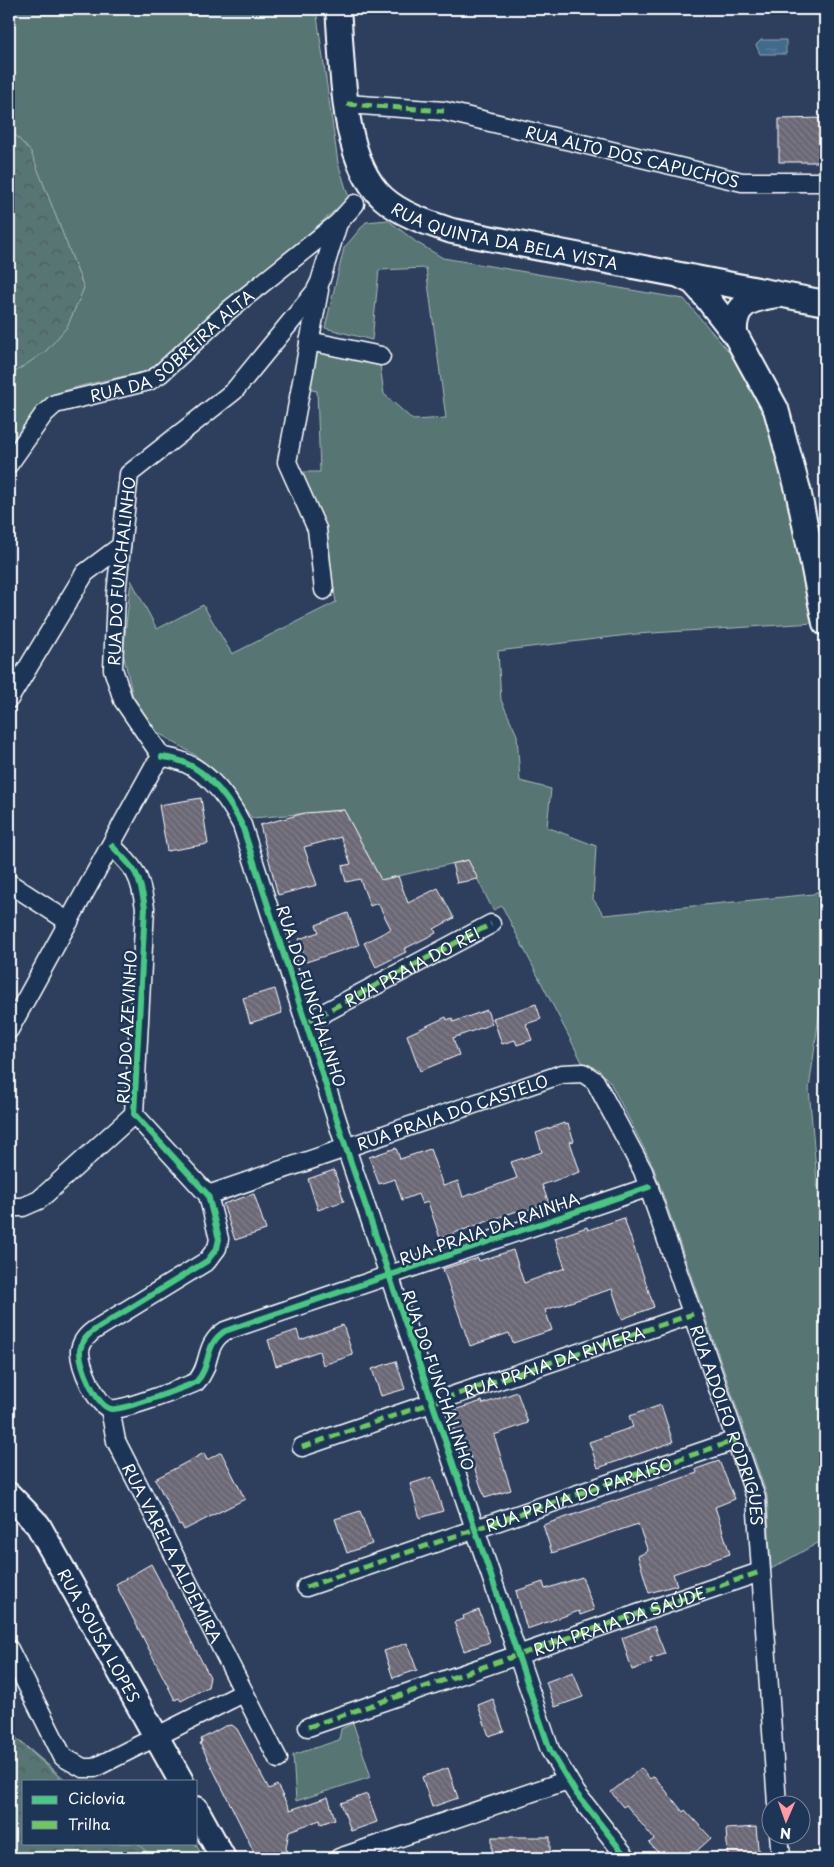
<svg xmlns="http://www.w3.org/2000/svg" width="834" height="1867" viewBox="0 0 834 1867" font-family="'Playpen Sans',sans-serif">
<defs>
<pattern id="forest-crowns" width="20" height="18" patternUnits="userSpaceOnUse" patternTransform="scale(1.25)"><rect width="20" height="18" fill="#577573"/><path d="M2 6a3 3 0 1 1 6 0M12 15a3 3 0 1 1 6 0" fill="none" stroke="#505c5c"/></pattern>
<pattern id="water-ripples" width="26" height="14" patternUnits="userSpaceOnUse" patternTransform="scale(1.25)"><rect width="26" height="14" fill="#436a8b"/><path d="M2 4q2-2 4 0t4 0M15 11q2-2 4 0t4 0" fill="none" stroke="#5f809c"/></pattern>
<pattern id="building-back-hatch" width="6" height="6" patternUnits="userSpaceOnUse" patternTransform="scale(1.25)"><rect width="6" height="6" fill="#6b6875"/><path d="M-1 5l2 2M0 0l6 6M5-1l2 2" fill="none" stroke="#817f8a"/></pattern>
</defs>
<rect width="100%" height="100%" fill="#2d3f5d"/>
<filter id="ink" filterUnits="userSpaceOnUse"><feTurbulence type="fractalNoise" baseFrequency=".02" numOctaves="2"/><feDisplacementMap in="SourceGraphic" scale="10" xChannelSelector="R" yChannelSelector="G"/><feConvolveMatrix kernelMatrix="1 2 1 2 8 2 1 2 1" color-interpolation-filters="sRGB"/></filter>
<g filter="url(#ink)">
<g fill="#577573" stroke="#abbab9">
<path d="M9,9H316L338,163L349,198L154,370C136,374 61,388 50,397C33,410 21,429 9,447Z"/>
<path d="M388,220L416,242L443,258L684,299L757,385L783,463L814,623L636,634L498,651L501,700L517,735L520,781L551,789L547,827L596,846L593,899L604,915L813,894L825,887V973L809,1089L825,1273V1539L771,1569L767,1495L653,1166L610,1082L598,1069L582,1062L502,906L493,910L468,860L381,880L344,810L252,818L216,772L195,755L155,731L133,697L123,653L131,580L157,629L203,605L232,654L336,602L322,522L301,472H320L317,391L306,389L311,347L380,365L384,394L413,420L446,418L426,268L379,270L372,340L325,328L344,248L366,222Z"/>
<path d="M353,1723L371,1777L296,1801L293,1755L339,1740L341,1729Z"/>
<path d="M9,1732L67,1781H24V1843H195L204,1858H9Z"/>
</g>
<g fill="url(#forest-crowns)" stroke="#abbab9">
<path d="M9,128L31,152L84,288L67,327L46,351L9,376Z"/>
<path d="M9,1732L64,1781H24V1843H137L149,1854L146,1858H9Z"/>
</g>
<path fill="url(#water-ripples)" stroke="#8ea6b9" d="M761,40H786V54H760L756,45Z"/>
<g fill="url(#building-back-hatch)" stroke="#fff">
<path d="M825,118V162H779V119Z"/>
<path d="M201,798L208,844L167,851L159,805Z"/>
<path d="M344,810L381,880L398,876L408,903L438,888L454,918L434,929L436,933L404,949L406,952L376,967L364,943L391,929L378,903L370,906L360,879L346,882L342,866L351,864L341,837L304,847L317,885L278,895L260,825L305,813Z"/>
<path d="M468,860L478,879L457,883L452,864Z"/>
<path d="M348,913L359,945L306,962L299,939L319,932L316,925Z"/>
<path d="M275,989L282,1013L250,1023L243,998Z"/>
<path d="M536,1004L541,1019L526,1024L532,1040L517,1045L515,1040L502,1044L493,1018Z"/>
<path d="M487,1010L492,1024L453,1038L459,1055L420,1071L407,1035L446,1017L447,1020L452,1018L453,1022Z"/>
<path d="M564,1123L565,1125L568,1124L574,1141L570,1142L580,1172L542,1185L549,1203L518,1213L517,1211L440,1238L428,1202L422,1204L418,1194L402,1200L395,1179L379,1184L369,1157L396,1148L400,1159L430,1149L443,1186L458,1181L463,1197L517,1178L511,1162L542,1152L536,1133Z"/>
<path d="M334,1170L344,1201L318,1210L308,1179Z"/>
<path d="M254,1194L266,1230L235,1240L223,1204Z"/>
<path d="M624,1218L654,1307L622,1319L612,1289L545,1310L552,1330L513,1343L509,1333L470,1346L443,1269L478,1258L479,1261L513,1250L524,1283L565,1268L555,1238L587,1227L588,1230Z"/>
<path d="M343,1325L353,1355L323,1365L319,1351L276,1366L268,1340L297,1330L300,1340Z"/>
<path d="M396,1361L405,1389L381,1396L372,1369Z"/>
<path d="M517,1392L528,1423L494,1435L511,1490L485,1498L469,1453L463,1455L448,1412L482,1401L483,1404Z"/>
<path d="M661,1405L673,1442L598,1468L589,1442L633,1427L629,1416Z"/>
<path d="M221,1452L245,1499L184,1530L181,1524L179,1525L155,1479L204,1453L207,1460Z"/>
<path d="M719,1461L735,1499L715,1507L730,1554L673,1574L677,1585L649,1593L638,1556L648,1551L638,1524L552,1553L543,1525L697,1473L696,1469Z"/>
<path d="M432,1477L443,1511L420,1518L410,1484Z"/>
<path d="M360,1511L372,1544L347,1553L335,1519Z"/>
<path d="M151,1564L210,1677L208,1687L181,1701L179,1698L175,1700L118,1589L116,1584Z"/>
<path d="M582,1577L594,1610L580,1615L579,1611L527,1629L516,1591L543,1582L545,1589Z"/>
<path d="M479,1610L490,1642L464,1651L454,1622L464,1619L463,1616Z"/>
<path d="M654,1626L665,1654L650,1659L652,1663L632,1670L622,1638Z"/>
<path d="M407,1643L417,1670L393,1678L384,1651Z"/>
<path d="M573,1672L583,1697L555,1707L546,1682Z"/>
<path d="M493,1699L504,1731L489,1736L478,1705Z"/>
<path d="M232,1725L237,1729L269,1789L277,1785L290,1810L328,1797L335,1819L321,1824L320,1820L289,1831L286,1848L288,1855L279,1858H257L200,1743L202,1742L201,1739L225,1726Z"/>
<path d="M448,1768L458,1798L432,1807L422,1777Z"/>
<path d="M641,1768L650,1779L654,1776L683,1812L685,1810L711,1838L689,1858H663L649,1843L654,1839L626,1805L623,1807L611,1792Z"/>
<path d="M367,1794L377,1822L351,1831L341,1803Z"/>
<path d="M756,1827L759,1858H728L726,1829Z"/>
<rect x="492" y="1837" width="58" height="21"/>
</g>
<g fill="none" stroke-linecap="round" stroke-linejoin="round">
<defs>
<g id="street">
<path id="s1" d="M347,104L444,111L742,182H825"/>
<path d="M319,290L287,462L317,529L324,590"/>
<path d="M309,341L381,356"/>
<path id="s2" d="M9,464L44,414L55,404L149,381L160,374L229,310L338,223"/>
<path d="M9,699L85,573L121,546"/>
<path d="M162,757C200,760 226,793 242,825L346,1148L550,1750L576,1793L627,1858"/>
<path id="s3" d="M162,757L123,700L113,669L116,594L129,474L234,391L315,292L320,282L338,223L355,204"/>
<path d="M112,846C136,870 140,874 145,908L134,1114L208,1195L219,1239L217,1248L207,1261L96,1329C88,1334 82,1340 80,1350C79,1364 96,1406 111,1409C122,1411 183,1388 196,1382C212,1366 203,1345 225,1331L649,1187"/>
<path d="M9,883L69,922"/>
<path id="s4" d="M305,1023L491,924"/>
<path d="M9,1030L153,768L162,757"/>
<path id="s5" d="M208,1195L562,1074L583,1073L595,1081L643,1171L756,1498L777,1804"/>
<path d="M9,1207H23L39,1200L134,1114"/>
<path id="s6" d="M110,1409L116,1441L278,1759"/>
<path d="M302,1447L693,1314"/>
<path id="s7" d="M306,1587L736,1440"/>
<path d="M9,1649L63,1757L83,1768H94L243,1693"/>
<path id="s8" d="M308,1727L760,1572"/>
<path d="M779,1834L781,1858"/>
<path d="M339,1858L568,1780"/>
</g>
<g id="secondary">
<path id="s9" d="M338,9C343,63 340,159 383,198C402,215 428,223 452,231L825,303"/>
<path d="M681,276L693,282L702,292L735,334L776,409L798,490L825,623"/>
<path d="M735,334C733,303 751,299 778,295"/>
<path id="s10" d="M9,1495L38,1525L181,1781"/>
<path d="M196,1809L223,1858"/>
</g>
</defs>
<use href="#street" stroke="#fff" stroke-width="21"/>
<use href="#secondary" stroke="#fff" stroke-width="28"/>
<use href="#street" stroke="#1d3557" stroke-width="18"/>
<use href="#secondary" stroke="#1d3557" stroke-width="24"/>
<g stroke="#6dc95d" stroke-width="5" stroke-dasharray="10 5" stroke-linecap="butt">
<path d="M347,104L444,111"/>
<path d="M305,1023L491,924"/>
<path id="s11" d="M302,1447L693,1314"/>
<path d="M306,1587L736,1440"/>
<path d="M308,1727L760,1572"/>
</g>
<defs>
<g id="cycleway">
<path d="M162,757C200,760 226,793 242,825L346,1148L550,1750L576,1793L627,1858"/>
<path d="M112,846C136,870 140,874 145,908L134,1114L208,1195L219,1239L217,1248L207,1261L96,1329C88,1334 82,1340 80,1350C79,1364 96,1406 111,1409C122,1411 183,1388 196,1382C212,1366 203,1345 225,1331L649,1187"/>
</g>
</defs>
<use href="#cycleway" stroke="#1d3557" stroke-width="9"/>
<use href="#cycleway" stroke="#46c982" stroke-width="6"/>
</g>
</g>
<g text-anchor="middle" dominant-baseline="central" stroke-width="5" stroke-linejoin="round" paint-order="stroke">
<g font-size="16" fill="#fff" stroke="#1d3557">
<text stroke="none"><textPath href="#s1" startOffset="291">RUA ALTO DOS CAPUCHOS</textPath></text>
<text stroke="none"><textPath href="#s9" startOffset="328">RUA QUINTA DA BELA VISTA</textPath></text>
<text stroke="none"><textPath href="#s2" startOffset="210">RUA DA SOBREIRA ALTA</textPath></text>
<text stroke="none"><textPath href="#s3" startOffset="200">RUA DO FUNCHALINHO</textPath></text>
<text stroke="none"><textPath href="#s4" startOffset="121">RUA PRAIA DO REI</textPath></text>
<text transform="translate(312 996) rotate(72)">RUA DO FUNCHALINHO</text>
<text transform="translate(126 1027) rotate(-87)">RUA DO AZEVINHO</text>
<text stroke="none"><textPath href="#s5" startOffset="258">RUA PRAIA DO CASTELO</textPath></text>
<text transform="translate(489 1228) rotate(-19)">RUA PRAIA DA RAINHA</text>
<text stroke="none"><textPath href="#s11" startOffset="266">RUA PRAIA DA RIVIERA</textPath></text>
<text transform="translate(439 1380) rotate(71)">RUA DO FUNCHALINHO</text>
<text stroke="none"><textPath href="#s5" startOffset="780">RUA ADOLFO RODRIGUES</textPath></text>
<text stroke="none"><textPath href="#s7" startOffset="288">RUA PRAIA DO PARAÍSO</textPath></text>
<text stroke="none"><textPath href="#s6" startOffset="158">RUA VARELA ALDEMIRA</textPath></text>
<text stroke="none"><textPath href="#s8" startOffset="329">RUA PRAIA DA SAÚDE</textPath></text>
<text stroke="none"><textPath href="#s10" startOffset="168">RUA SOUSA LOPES</textPath></text>
</g>
</g>
<rect width="834" height="1867" fill="none" stroke="#1d3557" stroke-width="30"/>
<rect x="15" y="15" width="804" height="1837" fill="none" stroke="#fff" stroke-width="2" filter="url(#ink)"/>
<rect x="22" y="1780" width="175" height="65" fill="#1d3557" stroke="#77869a"/>
<rect x="32" y="1796" width="25" height="8" fill="#46c982" stroke="#77869a"/>
<text x="68" y="1804" font-size="15" fill="#ffffff">Ciclovia</text>
<rect x="32" y="1821" width="25" height="8" fill="#6dc95d" stroke="#77869a"/>
<text x="68" y="1830" font-size="15" fill="#ffffff">Trilha</text>
<g transform="translate(786 1820) rotate(182)"><circle r="24" fill="#1d3557" stroke="#77869a"/>
<path d="M0-4L9 19L0 12L-9 19Z" fill="#ff9aa2"/>
<text y="-8" font-size="14" font-weight="bold" text-anchor="middle" fill="#ffffff">N</text>
</g>
</svg>
